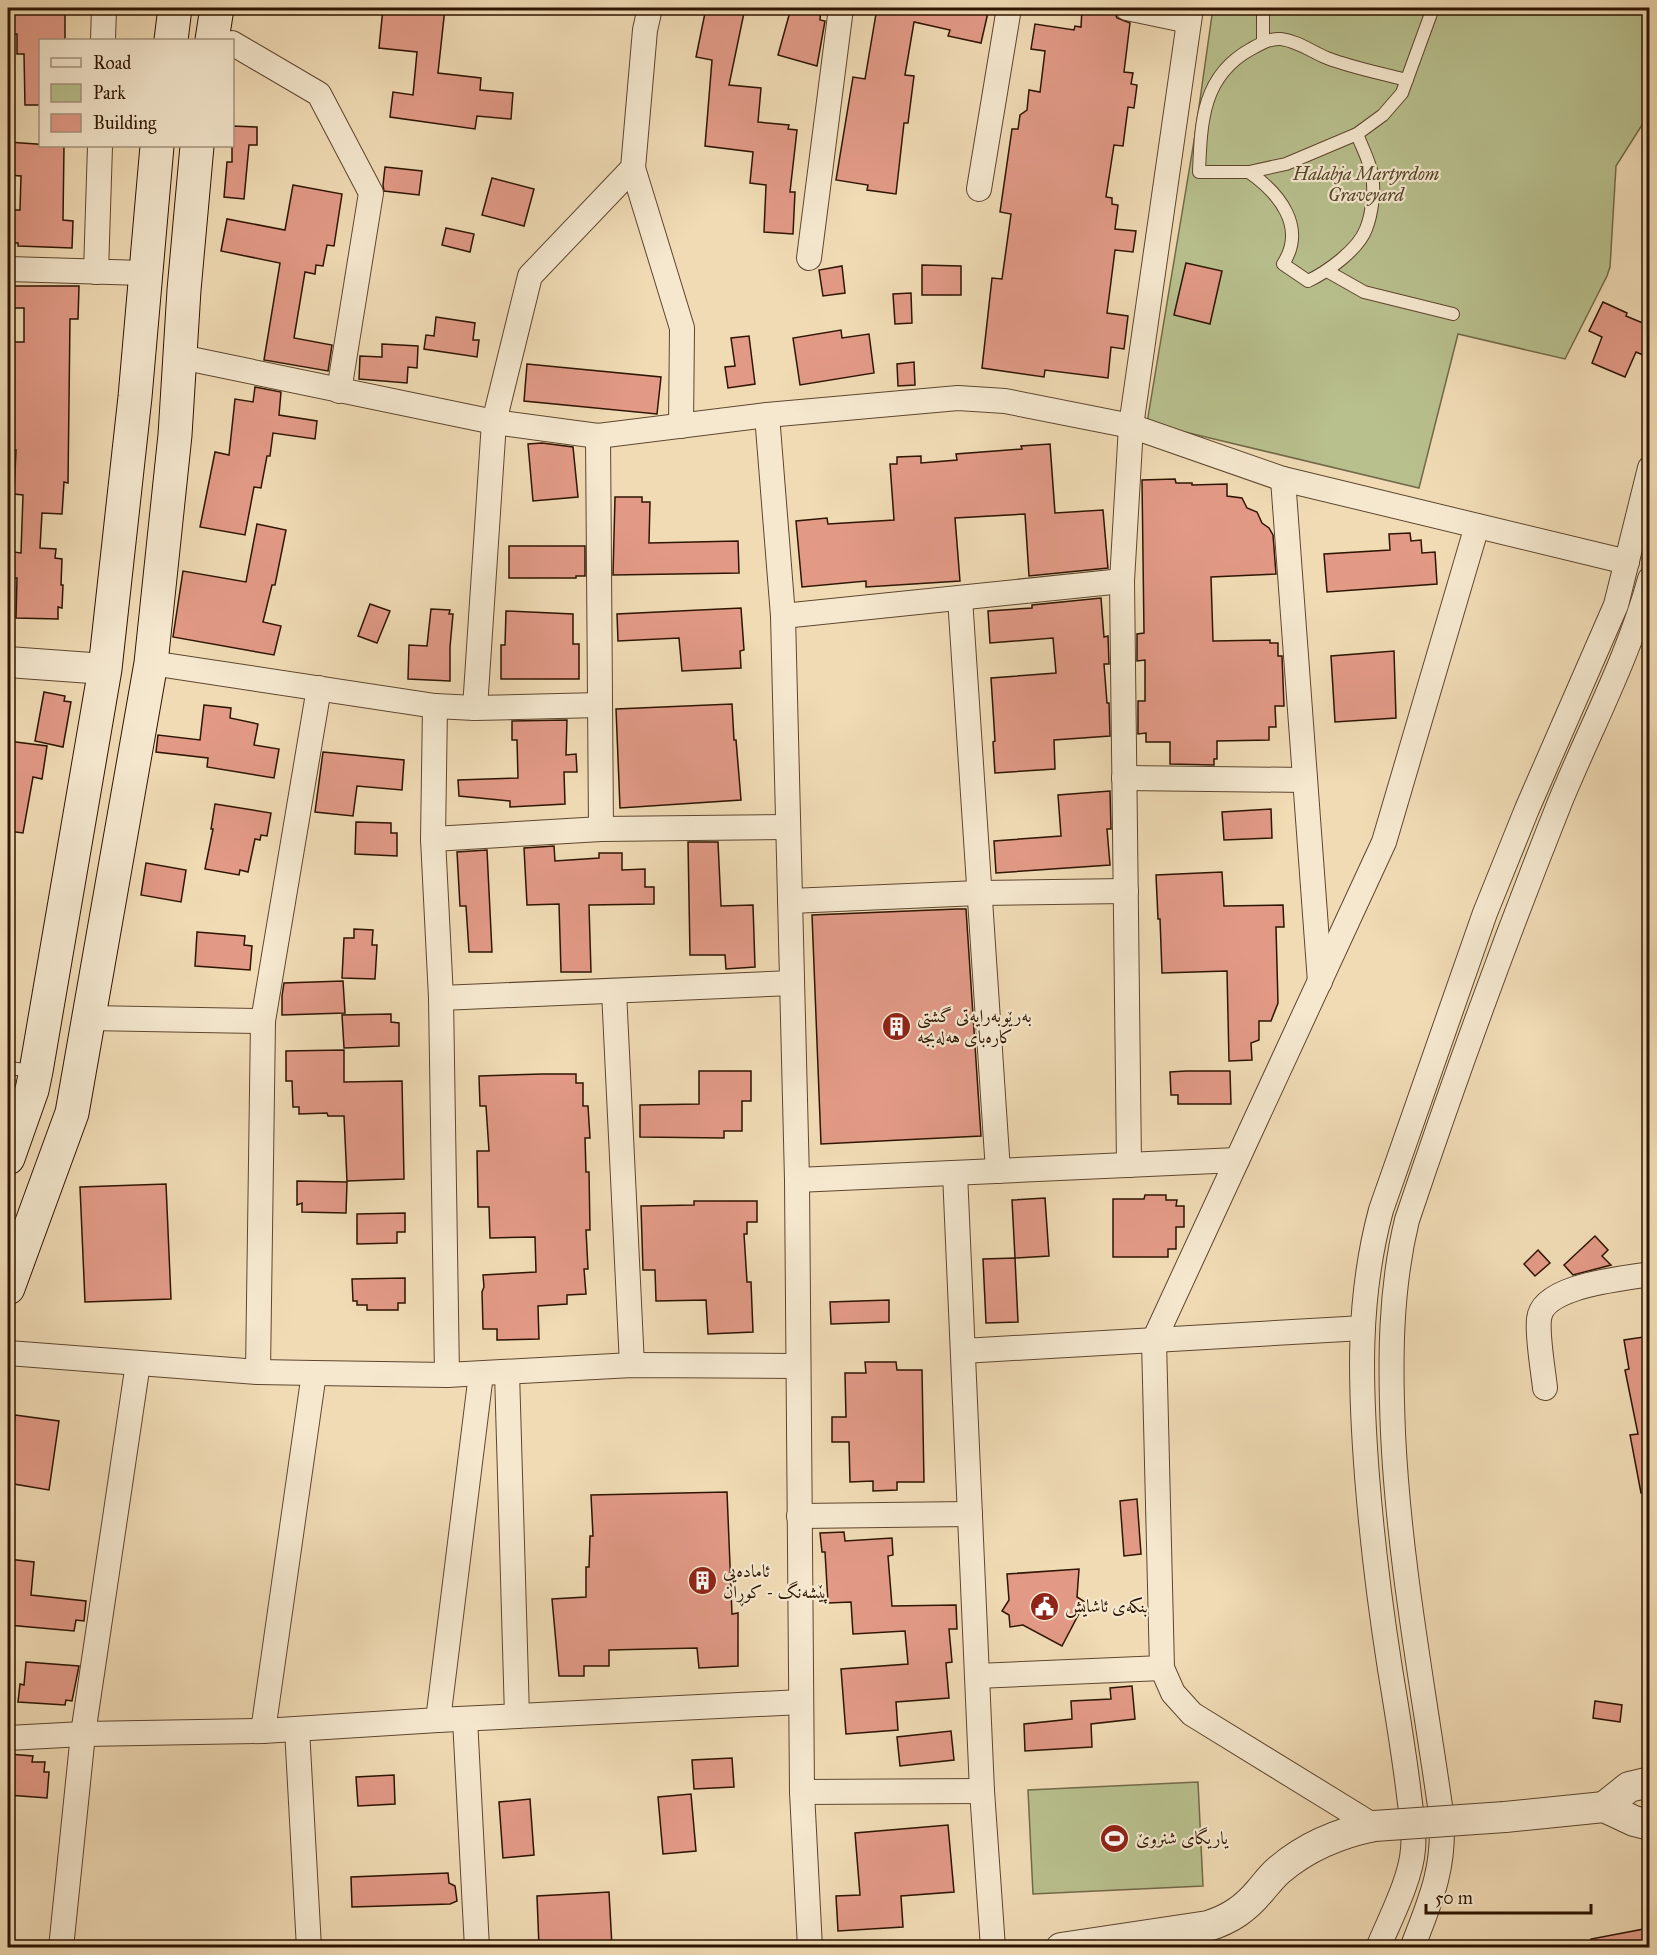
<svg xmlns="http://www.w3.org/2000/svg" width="1657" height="1955" viewBox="0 0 1657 1955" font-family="'IM FELL Great Primer',Amiri,serif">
<rect width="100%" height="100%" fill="#f0dbb5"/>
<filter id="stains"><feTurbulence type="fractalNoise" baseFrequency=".00333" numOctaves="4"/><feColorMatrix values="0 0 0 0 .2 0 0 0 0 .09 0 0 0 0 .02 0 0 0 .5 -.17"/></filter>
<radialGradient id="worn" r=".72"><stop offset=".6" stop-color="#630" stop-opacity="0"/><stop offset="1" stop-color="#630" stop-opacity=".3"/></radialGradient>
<g fill="#b8c08e" stroke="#736a48" stroke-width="1.5">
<path d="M1213,8H1649V114L1616,166L1610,267L1607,276L1565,359L1458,334L1419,488L1147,423L1195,135Z"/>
<path d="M1198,1782L1203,1886L1033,1894L1028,1790Z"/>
</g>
<g fill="#e29a87" stroke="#2e1501" stroke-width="1.5">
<path d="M8,8H65V40H40V105H25L24,54H17V34H8Z"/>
<path d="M383,8H445L438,73L481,78L480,90L513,93L511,119L477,116L475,129L390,117L393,92L413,95L417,52L379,48Z"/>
<path d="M706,8H745L729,85L761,88L758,122L789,125L788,129L797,130L790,192H795L793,234L764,232L766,185L750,183L753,152L705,146L712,60L696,57Z"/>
<path d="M791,8H821L820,20L825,21L817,66L778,55Z"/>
<path d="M877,8H989L981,43L948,36L950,30L914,22L905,75L914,76L908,123H904L896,194L867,190L868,185L836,180L853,77L865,79Z"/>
<path d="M1082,8H1113L1117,18L1130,23L1124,72L1133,73L1131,84L1137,85L1134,108L1128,107L1123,146L1114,145L1106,197L1112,198V204L1118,205L1115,229L1136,231L1133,252L1115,250L1107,313L1128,316L1124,349L1111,347L1108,378L1045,370L1044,377L982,368L992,278L1002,279L1011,214L1000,212L1012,129H1018L1020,115L1027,110L1029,90L1040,92L1045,51L1031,49L1035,24L1074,30L1075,26L1081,27Z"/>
<path d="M232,126L257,127V145H249L244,199L224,197L227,162H232Z"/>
<path d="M8,142L64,146L63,220L73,221L72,248L18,246V243H8V210H20L21,176L8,175Z"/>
<path d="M385,167L422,171L419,195L384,191L383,185Z"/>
<path d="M492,178L534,189L524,226L482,215Z"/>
<path d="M293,185L342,194L334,246L327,245L323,266L316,265L315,274L305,272L294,338L332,345L328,371L264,360L280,263L221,251L227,219L285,230Z"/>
<path d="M446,228L474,234L470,252L442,245Z"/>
<path d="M1186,263L1222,271L1210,324L1174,315Z"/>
<path d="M922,265L961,266V295H922Z"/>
<path d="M842,266L845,293L823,296L819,270Z"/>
<path d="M8,286H79L78,319H70L68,483L64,482L62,514L42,513L40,548L56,549L55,558L62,559L61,585H63L62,608L58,607V619L16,618L17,578H12L14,552L21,553L23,495L14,494L16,450L8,449V342H24V308H8Z"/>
<path d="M911,293L912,323L895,324L893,294Z"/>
<path d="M1603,302L1627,313L1626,316L1650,326V358L1636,352L1625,377L1592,363L1602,337L1589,331Z"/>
<path d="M436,317L475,323L473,340H479L477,357L424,349L426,335L434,336Z"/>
<path d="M841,330L842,338L869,334L874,373L800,385L793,338Z"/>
<path d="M749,336L755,384L728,388L725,367L735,366L731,338Z"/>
<path d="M382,344L418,346L417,368L408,367L407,383L359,379L360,356L382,357Z"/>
<path d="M914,362L915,385L898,386L897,364Z"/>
<path d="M527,364L661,377L657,414L524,401Z"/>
<path d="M255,387L281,392L279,415L317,421L315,439L273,433L270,456H267L261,488L254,487L245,535L200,527L215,452L229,455L235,399L253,402Z"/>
<path d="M542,443L573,447L578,497L533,501L528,444Z"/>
<path d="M1050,444L1055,513L1103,510L1108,568L1029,576L1025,514L955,518L960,581L866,587V581L802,587L796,521L827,518L828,524L894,520L890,464H897V457L921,456V463L957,460L956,454L1022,449L1021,446Z"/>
<path d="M1175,479L1176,483H1192V485L1227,484V496L1242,498L1247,508L1257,512L1262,523L1269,528L1273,535L1276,574L1211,577L1213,641L1270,640V643H1278V656H1282L1284,706H1275L1276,727H1269V740L1217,741V759H1214V765L1170,764V742H1146V733L1138,734V701H1145V660L1137,661V634L1144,633L1142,480Z"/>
<path d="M615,497H642V502H650L649,543L738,541L739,573L613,575Z"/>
<path d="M257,524L286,530L275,585H272L263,622L281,626L274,655L173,637L183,571L246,582Z"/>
<path d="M1410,533L1411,541L1421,540L1422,553L1435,552L1437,584L1327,592L1324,554L1390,550L1389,534Z"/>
<path d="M509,546H585V576H576V578H509Z"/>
<path d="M1101,598L1104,637L1108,636L1109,664H1104L1107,703H1109L1110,736L1054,740L1055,769L995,773L993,742L995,741L991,678L1056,673L1053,638L990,643L988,611L1032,608V605Z"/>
<path d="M370,604L390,611L377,643L358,636Z"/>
<path d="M741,608L744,650L740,651L741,668L682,671L679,638L618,641L617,614Z"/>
<path d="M431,609L450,610L449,614H453L450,647V681L408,679L409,645L427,646Z"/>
<path d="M506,611L573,614V644H579V679H501V645H505Z"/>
<path d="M1394,651L1396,718L1335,722L1331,656Z"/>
<path d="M44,692L65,696L64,701L71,702L63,747L35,741Z"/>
<path d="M732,704L734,740H736L741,800L620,808L616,709Z"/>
<path d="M204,705L231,708L230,718L258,724L254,745L279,749L274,778L207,767L208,758L156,752L158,735L200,740Z"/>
<path d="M567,720L566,755L576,754L577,772H564L565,804L510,807V801L459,796L458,780L518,778L517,740H512V721Z"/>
<path d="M8,741L47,746L42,779L33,777L23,833L8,831Z"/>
<path d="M323,752L404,760L402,790L357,786L353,816L315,812Z"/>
<path d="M1110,791L1111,829H1107L1110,865L996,873L994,841L1061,836L1058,795Z"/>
<path d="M215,804L271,813L267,836L261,835L260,840L255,839L248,872L240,870L239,875L205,869L213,829H211Z"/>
<path d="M1271,809L1272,838L1224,840L1222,812Z"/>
<path d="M356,822L391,823V833H397V856L355,854Z"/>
<path d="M688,842H718L721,906L753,905L755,967L726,969L725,955H690Z"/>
<path d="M554,846L555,861L599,858V853H622V870L645,869V887H654V904L589,905L591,972H561L559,904L527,905L524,848Z"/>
<path d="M487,850L492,952H469L466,906H460L457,852Z"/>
<path d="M146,863L186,870L181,902L141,895Z"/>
<path d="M1222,872L1224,906L1283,905L1284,927H1276L1278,1003L1271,1021H1259V1040L1251,1043L1252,1060L1229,1061L1227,971L1162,973L1160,919H1158L1156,875Z"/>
<path d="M957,909H966L981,1136L821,1144L812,915Z"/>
<path d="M354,929L373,930L372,945H377L375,979L342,978L344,938H354Z"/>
<path d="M197,932L245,936L244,945L252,946L250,970L195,966Z"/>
<path d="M343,981L345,1013L282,1015V996L284,983Z"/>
<path d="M391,1014V1022L399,1023V1046L344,1048L342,1015Z"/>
<path d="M344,1050V1082L402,1081L404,1179L347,1181L344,1116H328L327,1113L299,1114V1107H293L292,1081H286V1051Z"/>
<path d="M699,1071H751V1101H742V1131H724V1138L640,1137V1105L699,1104Z"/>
<path d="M1186,1071H1230L1231,1104H1178V1095H1171L1170,1072Z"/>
<path d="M542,1074H576V1083H583V1106H588L590,1138H585L586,1172H589L590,1230H586L588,1269H584L586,1294L567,1295V1304L538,1306L539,1339L497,1340V1329H483L482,1292L484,1287L483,1275L536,1272L535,1237L490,1238L489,1207H478L477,1151H489L486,1106H480L479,1076Z"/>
<path d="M297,1181L347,1182L346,1213L302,1212V1203L297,1205Z"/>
<path d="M166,1184L171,1299L85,1302L80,1187Z"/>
<path d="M1145,1195H1166V1200H1177L1176,1206H1184V1227H1176V1249H1168V1257H1113V1199H1144Z"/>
<path d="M1045,1198L1049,1256L1015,1258L1012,1200Z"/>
<path d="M694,1201H757V1222H747V1234H744L747,1282H751L753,1332L708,1334L706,1300L656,1301L655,1270H643L641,1206L694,1205Z"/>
<path d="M405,1213V1232H397V1243L357,1244V1214Z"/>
<path d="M1595,1236L1608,1250L1602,1256L1611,1265L1573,1275L1564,1265Z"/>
<path d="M1538,1250L1550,1263L1535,1276L1524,1264Z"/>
<path d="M1015,1258L1018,1322L986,1323L983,1259Z"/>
<path d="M405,1278V1303H398V1310H367V1305H357V1301H353L352,1279Z"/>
<path d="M889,1300V1322L831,1324L830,1302Z"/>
<path d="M1650,1336V1492L1641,1493L1630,1435L1638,1434L1625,1370L1629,1369L1624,1340Z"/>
<path d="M865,1362H896L897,1370H922L924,1482H897V1490L873,1491V1481L850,1482L849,1442H832V1417H846L845,1373H866Z"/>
<path d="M15,1415L59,1421L49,1490L8,1483V1426L14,1427Z"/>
<path d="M727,1492L732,1614L738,1613V1666L699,1668L697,1648L609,1650V1666H584V1676H559L552,1599L586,1597V1567H589L590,1536H593L591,1495Z"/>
<path d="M1137,1499L1141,1554L1124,1556L1120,1501Z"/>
<path d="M844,1532L845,1541L892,1538L893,1555L888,1556L892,1606L956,1605L957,1629H949L952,1662L946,1663L949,1698L896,1702L898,1730L846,1734L841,1669L908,1664L905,1631L853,1634L851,1602L828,1603L825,1552H822L820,1533Z"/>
<path d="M8,1559L34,1562L31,1595L86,1601L84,1621L76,1620L74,1631L8,1625Z"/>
<path d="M1079,1569L1077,1597L1085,1602L1062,1646L1023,1625L1010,1627L1009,1615L1002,1611L1009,1600L1007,1574Z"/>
<path d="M26,1662L79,1666L72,1701L66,1700L65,1705L18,1702L20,1684L24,1685Z"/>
<path d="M1132,1686L1135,1719L1091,1724L1092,1747L1025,1751L1024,1724L1072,1719L1071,1701L1111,1699L1110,1688Z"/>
<path d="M1595,1701L1622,1705L1620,1722L1593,1718Z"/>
<path d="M951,1731L954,1760L900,1766L897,1737Z"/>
<path d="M8,1754L33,1756L32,1762H45L44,1772H49L47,1798L8,1795Z"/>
<path d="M732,1758L734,1787L694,1789L692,1760Z"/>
<path d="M394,1775L395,1804L358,1806L356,1777Z"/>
<path d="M691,1794L696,1851L663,1854L658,1797Z"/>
<path d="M530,1799L534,1855L503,1858L499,1802Z"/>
<path d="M948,1825L954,1892L901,1896L903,1927L838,1931L836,1896L860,1895L855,1833Z"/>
<path d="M448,1873L449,1883L455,1886L457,1901L450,1904L352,1907L351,1877Z"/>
<path d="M609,1892L612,1947H539L537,1896Z"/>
<path d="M1644,1929L1647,1947H1592L1591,1939Z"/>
</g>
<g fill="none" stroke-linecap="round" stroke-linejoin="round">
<defs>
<g id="service">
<path d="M1263,8V42"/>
<path d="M1407,80C1380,73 1353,68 1327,58C1312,52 1298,41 1281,39C1270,38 1260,44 1251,49C1202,76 1201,122 1199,172H1249L1286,164L1357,134L1383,115L1402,93L1433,8"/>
<path d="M1249,172C1279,193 1307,227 1283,264L1308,281C1327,272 1358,250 1366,229C1372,214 1375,190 1372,174C1369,160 1362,147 1357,134"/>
<path d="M1327,271L1364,292L1453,314"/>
<path d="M8,1068L35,1071"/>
</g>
<g id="minor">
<path d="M1127,8L1189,21"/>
<path d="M103,40L104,8"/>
<path d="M232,43L319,94L371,193L339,391"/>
<path d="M633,168L682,328L681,426"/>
<path d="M979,189L1009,8"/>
<path d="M809,258L841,8"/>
<path d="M8,269L144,273"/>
<path d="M96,272L100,146"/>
<path d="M181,357L494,422L598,436L767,415L958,398L1005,401L1131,426L1283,479L1627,562"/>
<path d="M767,415L783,616L797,1180L802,1792L810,1948"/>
<path d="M598,436L601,829"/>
<path d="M1283,479L1320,982"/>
<path d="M960,598L998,1171"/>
<path d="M783,616L1122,581"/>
<path d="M151,663L435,706L475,708L600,705"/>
<path d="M435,706L433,839L441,998L447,1375"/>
<path d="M475,708L494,422L530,276L633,168L645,30L650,8"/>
<path d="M1124,778L1305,780"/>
<path d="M433,839L601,829L788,827"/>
<path d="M790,901L979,893L1126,891"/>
<path d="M614,991L632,1365"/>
<path d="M441,998L792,983"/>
<path d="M88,1018L263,1021"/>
<path d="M1129,1165L1122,581L1131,426L1191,8"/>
<path d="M955,1173L982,1791L993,1948"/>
<path d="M797,1180L1237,1160"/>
<path d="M963,1351L1363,1328"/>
<path d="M8,1353L258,1372L314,1373L447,1375L632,1365L798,1366"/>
<path d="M258,1372L263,1021L319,688"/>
<path d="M507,1372L517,1716"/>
<path d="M1545,1388C1543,1369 1537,1336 1539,1319C1542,1285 1623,1279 1650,1274"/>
<path d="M799,1516L970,1514"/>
<path d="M977,1676L1162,1668"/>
<path d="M465,1719L477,1948"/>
<path d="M438,1720L481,1374"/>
<path d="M297,1729L309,1948"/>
<path d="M263,1731L314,1373"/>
<path d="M8,1738L83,1734L263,1731L438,1720L801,1702"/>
<path d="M802,1792L982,1791"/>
<path d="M1374,1826L1192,1714L1173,1693L1162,1668L1154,1340L1384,842L1477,526"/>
<path d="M61,1948L83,1734L138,1363"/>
<path d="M1378,1948C1390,1919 1411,1879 1413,1849C1415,1832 1411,1813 1409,1795C1404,1753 1397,1711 1390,1669C1380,1605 1372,1540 1367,1476C1360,1384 1357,1299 1381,1210L1485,913L1527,809L1616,605L1650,468"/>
<path d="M1412,1948C1431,1900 1446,1865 1441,1813C1423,1686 1399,1561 1393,1433C1390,1361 1390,1290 1407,1220C1454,1080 1505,940 1560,802C1590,729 1629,656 1650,579"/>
</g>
<g id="tertiary">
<path d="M8,662L105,669"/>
<path d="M1604,1807L1629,1787L1650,1782"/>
<path d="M1505,1817L1604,1807L1634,1821L1650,1825"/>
<path d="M1061,1948L1208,1926C1230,1919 1245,1909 1260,1891C1266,1884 1272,1876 1279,1870C1306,1847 1339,1833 1374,1826"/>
</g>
<g id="secondary">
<path d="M171,40L175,8"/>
<path d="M212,40L217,8"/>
<path d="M8,1158L32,1090L36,1071L105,669L135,397L157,146"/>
<path d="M8,1288L72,1113L151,663L175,435L184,290L197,146"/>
</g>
</defs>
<use href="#service" stroke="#5e462e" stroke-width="14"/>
<use href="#minor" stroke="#5e462e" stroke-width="26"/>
<use href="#tertiary" stroke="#5e462e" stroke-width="32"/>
<use href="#secondary" stroke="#2e1501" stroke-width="35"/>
<use href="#service" stroke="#f5e8cf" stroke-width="12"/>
<use href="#minor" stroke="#f5e8cf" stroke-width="24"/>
<use href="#tertiary" stroke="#f5e8cf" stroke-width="30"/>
<use href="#secondary" stroke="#f5e8cf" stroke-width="33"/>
<defs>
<path id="tertiary-bridge" d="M1374,1826L1505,1817"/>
</defs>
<use href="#tertiary-bridge" stroke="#5e462e" stroke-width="32" stroke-linecap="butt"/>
<use href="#tertiary-bridge" stroke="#f5e8cf" stroke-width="30"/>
</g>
<defs>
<symbol id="building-disc" viewBox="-11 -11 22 22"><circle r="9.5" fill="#8f2418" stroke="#f5e8cf"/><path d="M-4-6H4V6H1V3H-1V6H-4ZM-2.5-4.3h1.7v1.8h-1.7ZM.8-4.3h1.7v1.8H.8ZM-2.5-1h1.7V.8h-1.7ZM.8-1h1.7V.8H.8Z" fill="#fff"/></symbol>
<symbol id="civic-disc" viewBox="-11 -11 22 22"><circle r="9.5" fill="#8f2418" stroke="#f5e8cf"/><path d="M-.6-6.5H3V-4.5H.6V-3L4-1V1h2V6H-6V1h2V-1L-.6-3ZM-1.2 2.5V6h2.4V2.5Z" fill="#fff"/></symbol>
<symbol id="stadium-disc" viewBox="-11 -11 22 22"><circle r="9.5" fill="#8f2418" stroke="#f5e8cf"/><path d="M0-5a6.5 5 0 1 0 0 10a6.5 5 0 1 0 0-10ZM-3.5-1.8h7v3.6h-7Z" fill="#fff"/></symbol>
</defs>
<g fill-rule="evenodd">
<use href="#building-disc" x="880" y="1010" width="33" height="33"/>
<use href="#building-disc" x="686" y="1564" width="33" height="33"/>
<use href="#civic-disc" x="1028" y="1590" width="33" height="33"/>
<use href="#stadium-disc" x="1098" y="1822" width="33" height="33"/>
</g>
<g text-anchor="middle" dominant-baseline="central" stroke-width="4.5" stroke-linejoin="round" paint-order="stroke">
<g font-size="18" font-style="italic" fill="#57482b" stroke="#f5e8cf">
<text x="1366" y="174">Halabja Martyrdom<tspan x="1366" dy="21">Graveyard</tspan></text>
</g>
<g font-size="18" fill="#2e1501" stroke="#f5e8cf" text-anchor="start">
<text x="917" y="1016">بەرێوبەرایەتی گشتی<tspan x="917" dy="21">کارەبای هەلەبجە</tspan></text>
<text x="723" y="1571">ئامادەیی<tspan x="723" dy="21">پێشەنگ - کوڕان</tspan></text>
<text x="1065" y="1606">بنکەی ئاشایش</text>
<text x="1136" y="1838">یاریگای شنروێ</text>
</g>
</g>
<rect width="1657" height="1955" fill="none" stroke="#f0dbb5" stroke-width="30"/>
<rect x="9" y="9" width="1639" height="1937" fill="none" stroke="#2e1501" stroke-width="3"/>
<rect x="15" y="15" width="1627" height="1925" fill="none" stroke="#2e1501" stroke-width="1.5"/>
<rect x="39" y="39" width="195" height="108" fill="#f5e8cf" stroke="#a5947d" stroke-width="1.5"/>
<rect x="51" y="58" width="30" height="9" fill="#f5e8cf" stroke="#a5947d" stroke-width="1.5"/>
<text x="93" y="69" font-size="18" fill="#2e1501">Road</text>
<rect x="51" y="84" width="30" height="18" fill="#b8c08e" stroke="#a5947d" stroke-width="1.5"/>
<text x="93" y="99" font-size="18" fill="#2e1501">Park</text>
<rect x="51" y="114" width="30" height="18" fill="#e29a87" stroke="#a5947d" stroke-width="1.5"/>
<text x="93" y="129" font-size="18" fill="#2e1501">Building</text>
<path d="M1426 1904v9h165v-9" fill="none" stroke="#2e1501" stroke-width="3"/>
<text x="1435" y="1904" font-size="18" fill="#2e1501" stroke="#f5e8cf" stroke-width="4.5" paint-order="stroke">50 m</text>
<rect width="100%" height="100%" filter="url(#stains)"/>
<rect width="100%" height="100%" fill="url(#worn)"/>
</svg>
